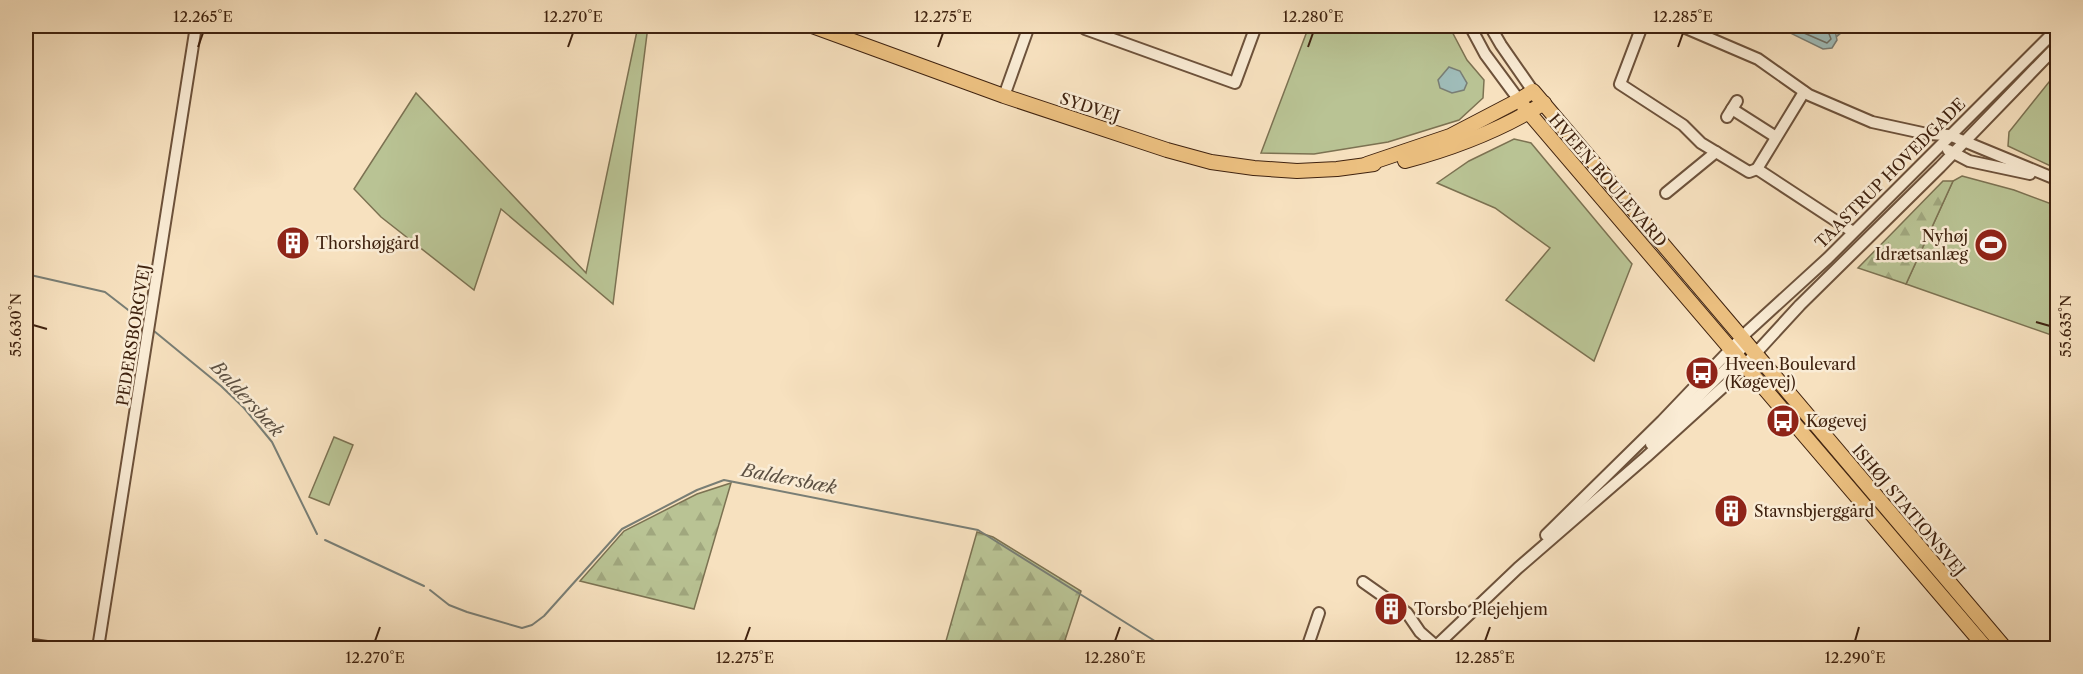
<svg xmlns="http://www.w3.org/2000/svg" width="2083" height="674" viewBox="0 0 2083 674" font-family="'Libre Caslon Text',serif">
<defs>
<pattern id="forest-firs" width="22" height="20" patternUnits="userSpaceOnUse" patternTransform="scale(1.5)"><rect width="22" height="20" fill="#b9c394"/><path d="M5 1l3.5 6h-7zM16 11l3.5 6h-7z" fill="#a0a77e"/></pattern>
</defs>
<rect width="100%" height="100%" fill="#f7e1bf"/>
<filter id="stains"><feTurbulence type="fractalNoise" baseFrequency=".00333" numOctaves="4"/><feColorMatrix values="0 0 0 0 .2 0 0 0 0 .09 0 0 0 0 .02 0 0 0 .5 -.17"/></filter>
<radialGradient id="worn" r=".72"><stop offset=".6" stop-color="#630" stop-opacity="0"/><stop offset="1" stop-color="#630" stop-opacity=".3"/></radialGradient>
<g fill="#b9c394" stroke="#7c7252" stroke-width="1.5">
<path d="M638,26H648L613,304L501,209L474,290L381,217L354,189L416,93L586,273Z"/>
<path d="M1309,26H1449L1467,60L1484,80L1483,98L1459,120L1388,142L1314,154L1261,153Z"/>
<path d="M2057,72L2058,169H2057L2008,146L2009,132Z"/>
<path d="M1514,139L1531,143L1632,264L1594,361L1506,300L1550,248L1495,208L1437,183L1469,161Z"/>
<path d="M1962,176L2014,190L2057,206V337L1906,284L1953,181Z"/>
<path d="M334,437L353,445L329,505L309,497Z"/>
</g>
<g fill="url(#forest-firs)" stroke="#7c7252" stroke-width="1.5">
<path d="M1943,181H1953L1906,284L1858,268Z"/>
<path d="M731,483L694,609L580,581L624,531L697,494Z"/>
<path d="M977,532L993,537L1081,591L1065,640L1079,648H944Z"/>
</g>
<g fill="#9fbcb9" stroke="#797e75" stroke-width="1.5">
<path d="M1776,26H1827L1835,30L1837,40L1832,48L1823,49Z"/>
<path d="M1449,67L1460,71L1467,83L1464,90L1452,93L1440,88L1438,80Z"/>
</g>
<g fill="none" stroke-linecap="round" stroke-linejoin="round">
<path stroke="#6f6f64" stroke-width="1.5" d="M1788,26L1827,43L1831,39L1826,26"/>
<g stroke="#797e75" stroke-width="2">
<path d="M1837,36L1849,26"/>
<path d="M26,274L105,292L145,323"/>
<path d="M154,331L221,386L244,408L272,442L317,534"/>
<path d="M325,540L424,586"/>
<path d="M430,590L449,605L467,612L522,628L532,625L544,616L622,529L697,490L724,480L978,530L1166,648"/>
</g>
<defs>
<g id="minor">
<path d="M1086,26L1085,29L1235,83L1256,26"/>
<path d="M1470,26L1485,54L1519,100"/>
<path d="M1490,26L1501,45L1533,91"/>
<path d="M1642,26L1620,84L1683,125L1701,143L1749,172L1757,169"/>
<path d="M1681,26L1758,59L1809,95L1872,122L1927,134L1949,135L2058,180"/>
<path d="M1804,92L1757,169L1853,232"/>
<path d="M1004,96L1029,26"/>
<path d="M1732,109L1776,137"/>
<path d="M1727,117L1737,101"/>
<path d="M1948,150L1969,161L2030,174"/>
<path d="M1666,193L1716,152"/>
<path d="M1651,444L1730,365L1741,349L1742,337"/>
<path d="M1546,535L1662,421L1748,331L1828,258L2058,28"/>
<path d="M1363,582L1407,613L1420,632L1436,646"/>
<path d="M26,644L54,648"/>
<path d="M98,648L196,26"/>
<path d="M1307,648L1319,613"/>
<path d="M1434,648L1518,568L1646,457L1732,379L1800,305L1940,167L2058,45"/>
</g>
<g id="major">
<path d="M812,26L1004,96L1167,150L1211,162L1254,168L1297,171L1337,169L1374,164"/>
<path d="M1524,107L1986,648"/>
<path d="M1405,161C1454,148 1501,130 1544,103"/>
<path d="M1367,164L1450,136L1519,100L1533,91L2005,648"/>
</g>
</defs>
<use href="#minor" stroke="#6d523b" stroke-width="14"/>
<use href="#major" stroke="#3f220f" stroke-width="16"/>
<use href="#minor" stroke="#faecd5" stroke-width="10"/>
<use href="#major" stroke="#ecc080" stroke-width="14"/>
</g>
<path fill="none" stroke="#3f220f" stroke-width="2" d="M198,47L203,33M568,47L573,33M938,47L943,33M1308,47L1313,33M1678,47L1683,33M2036,322L2050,326M33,325L47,329M375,641L380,627M745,641L750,627M1115,641L1120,627M1485,641L1490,627M1855,641L1859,627"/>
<defs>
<symbol id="building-disc" viewBox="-11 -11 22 22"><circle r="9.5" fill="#8f2418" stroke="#faecd5"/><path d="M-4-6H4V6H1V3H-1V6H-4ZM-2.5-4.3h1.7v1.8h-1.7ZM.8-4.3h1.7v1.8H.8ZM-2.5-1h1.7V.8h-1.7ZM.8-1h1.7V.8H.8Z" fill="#fff"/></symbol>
<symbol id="stadium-disc" viewBox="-11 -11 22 22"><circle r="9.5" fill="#8f2418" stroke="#faecd5"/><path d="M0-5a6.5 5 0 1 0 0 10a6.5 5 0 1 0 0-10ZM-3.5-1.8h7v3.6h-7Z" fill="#fff"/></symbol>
<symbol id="bus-disc" viewBox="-11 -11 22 22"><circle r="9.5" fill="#8f2418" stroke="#faecd5"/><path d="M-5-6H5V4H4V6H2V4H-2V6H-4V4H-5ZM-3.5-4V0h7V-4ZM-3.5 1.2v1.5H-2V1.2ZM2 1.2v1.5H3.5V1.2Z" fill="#fff"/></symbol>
</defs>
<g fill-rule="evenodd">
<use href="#building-disc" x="274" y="224" width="38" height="38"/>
<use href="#stadium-disc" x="1972" y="226" width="38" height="38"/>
<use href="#bus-disc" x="1683" y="354" width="38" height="38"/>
<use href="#bus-disc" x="1764" y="402" width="38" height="38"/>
<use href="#building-disc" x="1712" y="492" width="38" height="38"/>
<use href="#building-disc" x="1372" y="590" width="38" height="38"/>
</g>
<g text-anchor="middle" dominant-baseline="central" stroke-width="5" stroke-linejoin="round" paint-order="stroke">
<g font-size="16" fill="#3f220f" stroke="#faecd5">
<text transform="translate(1090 107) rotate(18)">SYDVEJ</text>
<text transform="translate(1890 173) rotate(-45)">TAASTRUP HOVEDGADE</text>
<text transform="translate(1608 180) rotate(49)">HVEEN BOULEVARD</text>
<text transform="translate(133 335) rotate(-81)">PEDERSBORGVEJ</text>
<text transform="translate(1909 510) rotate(50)">ISHØJ STATIONSVEJ</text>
</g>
<g font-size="16" fill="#3f220f" stroke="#faecd5" text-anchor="start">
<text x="1968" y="236" text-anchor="end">Nyhøj<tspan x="1968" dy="18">Idrætsanlæg</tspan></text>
<text x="316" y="243">Thorshøjgård</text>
<text x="1725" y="364">Hveen Boulevard<tspan x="1725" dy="18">(Køgevej)</tspan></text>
<text x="1806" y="421">Køgevej</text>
<text x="1754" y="511">Stavnsbjerggård</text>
<text x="1414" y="609">Torsbo Plejehjem</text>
</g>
<g font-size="18" font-style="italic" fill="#5c5042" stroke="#faecd5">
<text transform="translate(247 399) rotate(47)">Baldersbæk</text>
<text transform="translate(789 479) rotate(11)">Baldersbæk</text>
</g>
</g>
<rect width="2083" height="674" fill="none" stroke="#f7e1bf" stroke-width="66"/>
<rect x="33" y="33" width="2017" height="608" fill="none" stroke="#3f220f" stroke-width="2"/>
<g font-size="15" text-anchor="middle" fill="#3f220f">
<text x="203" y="22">12.265°E</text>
<text x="573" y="22">12.270°E</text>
<text x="943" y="22">12.275°E</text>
<text x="1313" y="22">12.280°E</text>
<text x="1683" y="22">12.285°E</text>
<text transform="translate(16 325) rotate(-90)" y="5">55.630°N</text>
<text transform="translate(2066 326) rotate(-90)" y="5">55.635°N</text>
<text x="375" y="663">12.270°E</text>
<text x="745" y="663">12.275°E</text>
<text x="1115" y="663">12.280°E</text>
<text x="1485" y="663">12.285°E</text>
<text x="1855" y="663">12.290°E</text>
</g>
<rect width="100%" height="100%" filter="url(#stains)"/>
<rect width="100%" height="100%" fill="url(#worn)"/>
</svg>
